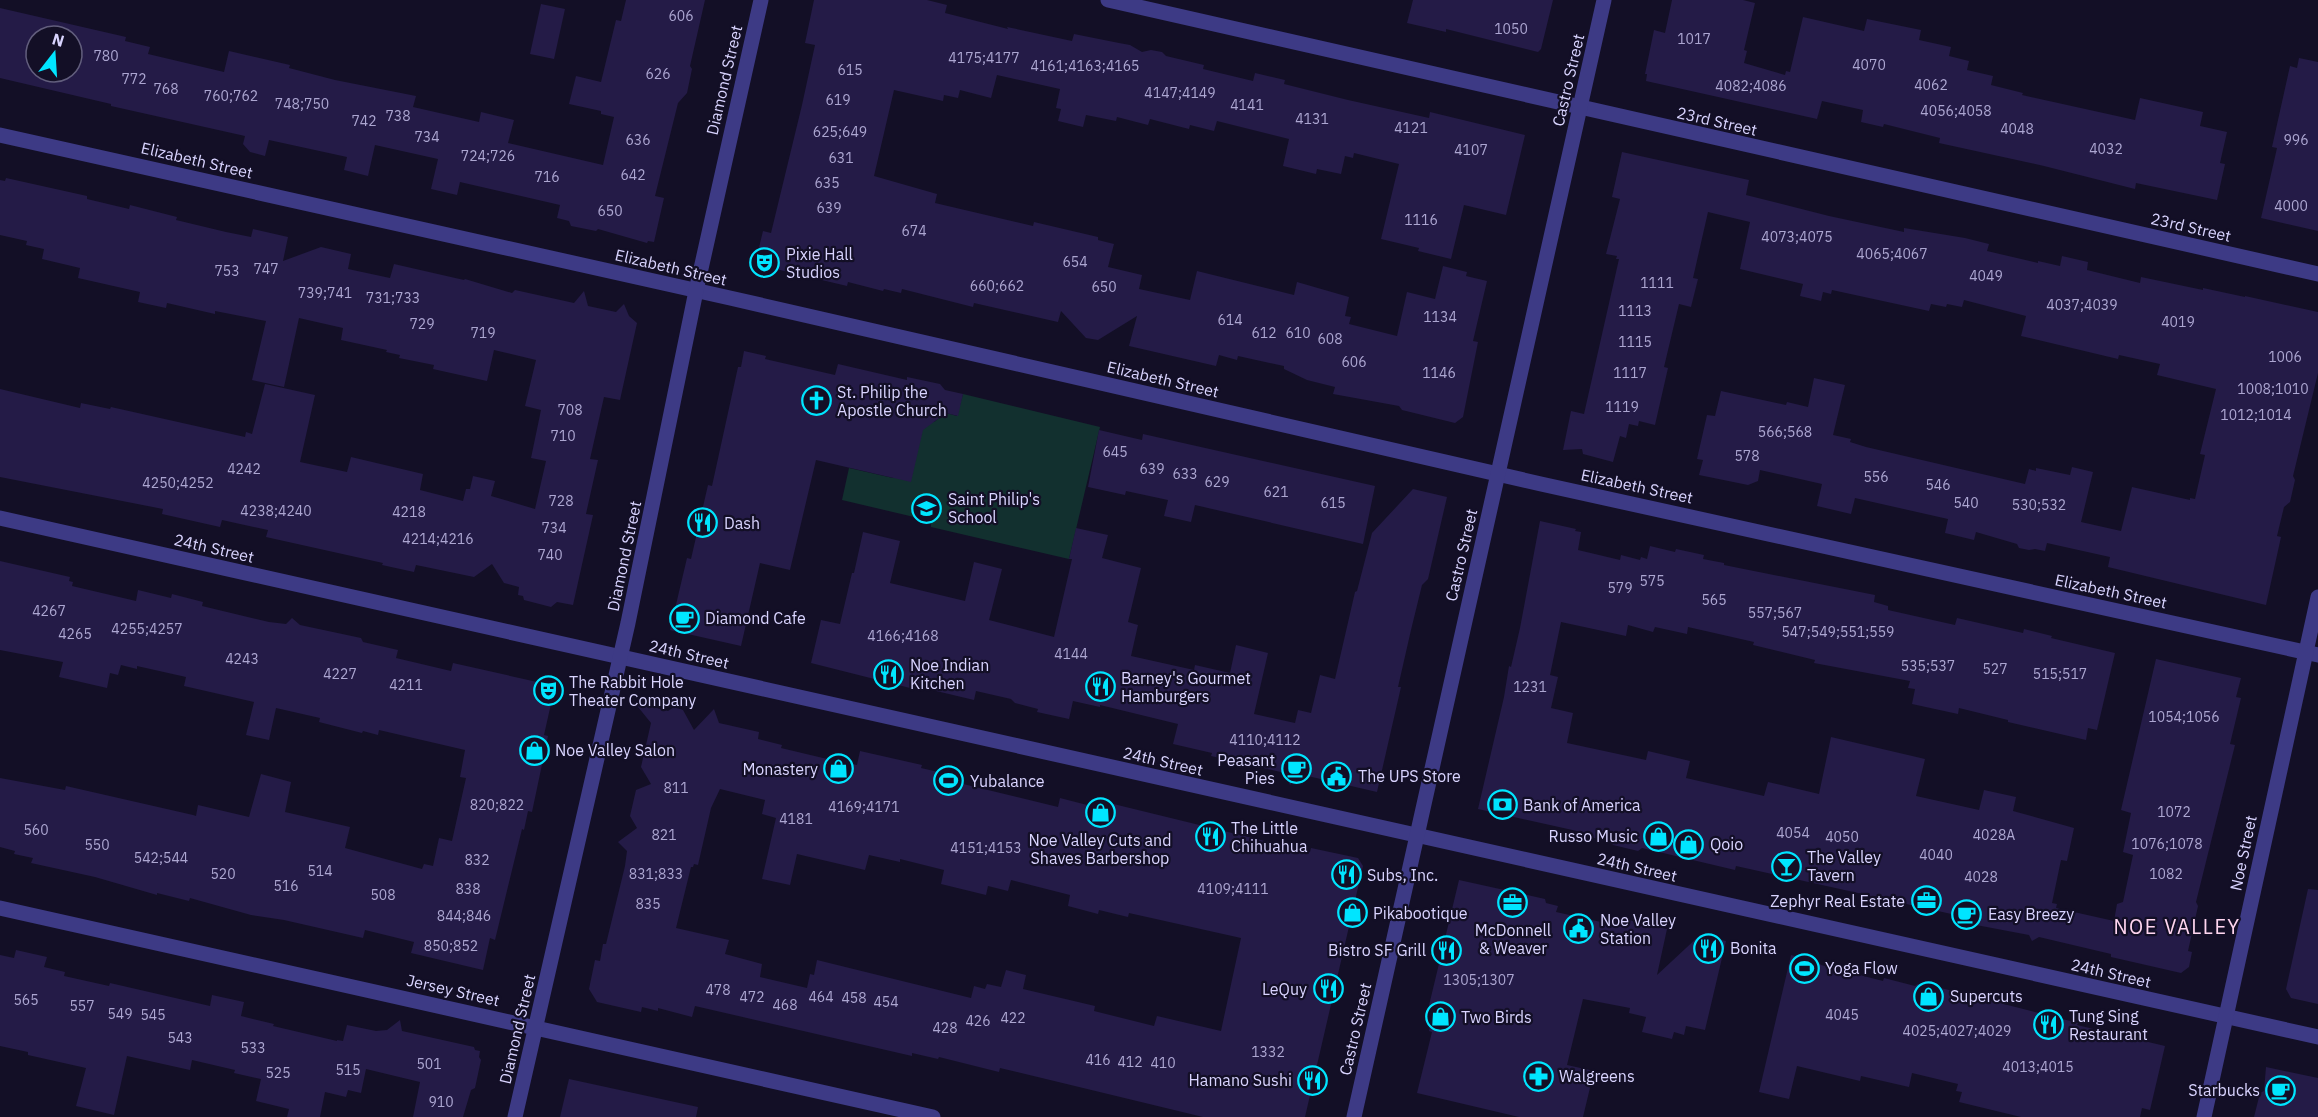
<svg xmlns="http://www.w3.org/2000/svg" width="2318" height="1117" viewBox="0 0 2318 1117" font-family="'IBM Plex Sans',sans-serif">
<rect width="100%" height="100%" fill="#130f26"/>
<path fill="#12302f" d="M963,394L1100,427L1069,559L931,527V521L842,500L849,468L893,478L903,435L925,420L934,422L946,413L957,416Z"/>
<g fill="#241b47" fill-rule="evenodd">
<path d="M626,0H705L690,66L692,69L687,93L678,103L655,196L664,198L654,242L648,241L647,243L598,229L596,231L571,226L569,221L557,218L560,205L460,182L457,195L431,189L438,159L375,145L368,176L344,170L347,157L269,140L265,156L250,152L243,144L245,136L111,106V104L0,78V8L126,37L125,41L150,47L148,54L224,72L229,51L290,65L289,68L335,80L416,96L413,107L479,122L481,112L514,120L508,143L603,165L614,117L601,114V111L569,104L576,76L601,82L616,20L621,21ZM36,36H72V72H36Z"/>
<path d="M814,0H927L947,5L945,13L1008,29L1007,27L1072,41L1074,34L1119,43L1130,45L1142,52L1151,50L1162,52L1166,56L1204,65L1203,69L1253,81L1255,73L1285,80L1284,84L1348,100L1429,118L1430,112L1525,135L1506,215L1464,205L1451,259L1418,251L1419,248L1381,239L1399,164L1354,153L1353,158L1345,156L1341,174L1317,169L1316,174L1283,166L1289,139L1217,121L1214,131L1190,125L1189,129L1150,119L1148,125L1117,117L1116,121L1086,115L1083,127L1058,121L1061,109L1056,108L1060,89L997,75L991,98L960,90L958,98L944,95L943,101L894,90L874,176L937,194L935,203L1033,226L1034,222L1098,237V240L1114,244L1108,267L1142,275L1139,289L1190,300L1197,271L1294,295L1297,282L1349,297L1345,316L1351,317L1349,324L1397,336L1407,292L1435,299L1443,266L1467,272L1466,276L1487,281L1473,341L1478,342L1463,417L1455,423L1402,410L1399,406L1333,394L1335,387L1307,380L1284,369V366L1238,356L1237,360L1219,355L1216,366L1129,346L1137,316L1098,340L1086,338L1061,311L1058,322L974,303L973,307L902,289L901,293L884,289L883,291L848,282L847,286L755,264L763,231L771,233L802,105L815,45L805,43Z"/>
<path d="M1413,0H1553L1541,49L1538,52L1446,29V32L1407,23Z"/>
<path d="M1672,0H1743L1755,3L1744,50L1747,51L1744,63L1785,75L1786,71L1790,72L1803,17L1864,31L1867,19L1921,30L1919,40L1951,47L1949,56L1969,61L1967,70L1993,76L1991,85L2023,93L2022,95L2135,120L2140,98L2203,112L2200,126L2227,132L2220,163L2225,164L2217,200L2136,183L2135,189L2044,166L1939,143L1940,138L1884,124L1883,127L1861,122L1863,110L1822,101L1817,119L1646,81L1647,74H1645L1654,30L1665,33Z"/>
<path d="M541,4L565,9L554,59L530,54Z"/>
<path d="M2299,58L2318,62V231L2261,218L2277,148L2272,147L2290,66L2297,68Z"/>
<path d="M1622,152L1749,180L1746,195L1829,216L1904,232V228L1965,238L1989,244L1987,251L2038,263V261L2060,266L2062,256L2088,262L2087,270L2140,283L2141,277L2203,290V288L2245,297V296L2318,312V373L2293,476L2295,480L2290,502L2284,507L2277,536L2281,537L2266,605L2108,567L2110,557L2047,543L2045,551L2035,549L2029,550L2019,548L2017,544L1976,532L1974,540L1945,533L1948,519L1855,498L1851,514L1817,506L1822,484L1760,470L1758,481L1748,485L1699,475L1703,460L1697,459L1707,415L1715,416L1721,391L1786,405L1787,402L1808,407L1814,378L1845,385L1833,435L1851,439L1850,442L1866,447L2025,484L2029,469L2036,471V468L2070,475L2072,467L2093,472L2081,522L2121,531L2132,487L2190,500V498L2195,499L2205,455L2200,454L2216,389L2157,375L2160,364L2119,355L2118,359L2021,336L2026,316L1964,300L1962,307L1947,304L1946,307L1931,304L1929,311L1832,290L1831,294L1823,292L1821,301L1800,296L1803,284L1740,269L1750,222L1708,212L1693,278L1698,279L1691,307L1679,304L1664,367L1668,368L1655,425L1639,421L1638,426L1629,424L1626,438L1620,436L1613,462L1583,454L1582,449L1563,450L1571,411L1584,414L1619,259H1616L1617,256L1606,254L1620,199L1612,197Z"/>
<path d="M6,178L87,196V199L129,209L130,205L177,217L176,220L226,232L251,237L253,229L288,237L283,261L321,247L351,254L348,269L390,278L394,264L464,280L465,279L512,293L515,290L574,303L584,291L588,306L616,312L624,304L629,316L637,323L620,400L604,397L590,459L598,460L586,514L593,515L573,605L557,602L551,607L524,600L523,596L518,595L519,587L504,583L492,564L474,577L416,565L414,572L382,565L383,563L266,537L268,530L222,520L220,527L162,514L163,509L0,477V389L80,408L81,403L110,409L111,407L245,437L246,432L252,434L265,384L315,395L300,462L347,472L351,457L423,474L420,490L463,501L466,489H470L473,476L495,481L491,496L535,509L546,461L531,458L541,410L525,406L536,360L494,350L487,381L433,369L434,365L399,358L400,355L386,352L387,350L341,340L343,328L299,318L284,387L252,380L266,321L215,311V314L167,303L166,308L138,302L140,292L78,278L80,268L42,259L44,249L26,245L27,241L0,235V180L5,181Z"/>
<path d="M744,351L766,356L765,359L835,375L838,364L907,380V377L940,384L945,390L963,394L958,416L946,413L923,430L911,482L816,460L790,570L760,563L741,646L670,630L687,558L691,559L708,485L712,486L738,367H741Z"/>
<path d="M1099,430L1142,440L1143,434L1375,486L1363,544L1195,505L1191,522L1164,516L1168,500L1126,491L1125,495L1088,487Z"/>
<path d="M1413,489L1447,497L1428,579L1422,585L1411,630L1398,687H1401L1377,792L1299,774L1290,785L1285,773L1211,756L1212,753L1173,744L1178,724L1100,705V707L1073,701L1069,719L1037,712L1038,709L1015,703L1011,699L976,691L974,700L911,685L910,688L811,663L821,620L840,624L852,573H854L863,532L900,541L890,583L965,601L974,562L1002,569L989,620L1054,637L1072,559H1069L1076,528L1108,535L1102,558L1141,568L1128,622L1138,625L1131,656L1194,670L1195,665L1230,673L1236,645L1268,653L1254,714L1295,723L1298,710L1311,713L1320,675L1335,679L1355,592L1357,591L1372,533Z"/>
<path d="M1540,521L1576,529L1575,531L1581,532L1578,550L1620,560L1621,555L1640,560L1641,557L1647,559L1650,546L1675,552L1676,549L1704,555L1703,559L1724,563V565L1875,595L1874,602L1888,606V610L1955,625L1957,618L2023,633L2024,629L2052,636L2051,638L2115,653L2097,730L2088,728L2086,740L2008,722V720L1959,708L1958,714L1912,704L1915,689L1908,688L1910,681L1814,663L1815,660L1753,645L1754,642L1688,627L1687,634L1655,627L1653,632L1628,625L1626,636L1561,622L1550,675L1558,677L1551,708L1573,713L1567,743L1646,760L1648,751L1690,761L1686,778L1764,796L1768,782L1819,794L1831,737L1925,759L1916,796L1979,810L1984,790L2016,797L2013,811L2074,828L2067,861L2061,860L2052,903L2057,904L2056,908L2114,921L2117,904L2123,902L2133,855L2123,852L2131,813L2121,810L2156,659L2241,678L2236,697L2241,698L2230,744L2235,745L2196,902L2198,906L2188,951L2192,952L2189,967L2181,973L2111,957V954L2039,937L2032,941L2029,935L1955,921L1956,915L1893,901L1892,904L1866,898L1867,895L1736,866L1735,870L1642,848L1638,851L1613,845L1610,841L1585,836L1586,833L1478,809L1504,697L1509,666L1511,667L1520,628Z"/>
<path d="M0,561L70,577L69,581L73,582L72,586L136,601L138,590L171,598L172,594L203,602L202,606L269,622L286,624L292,618L300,625L361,638L363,642L398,650L396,658L451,671L453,663L555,686L544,735L548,736L532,812L528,811L524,830L522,829L495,940L490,938L483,970L411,953L414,942L365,930L363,938L284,920L251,915L190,898L189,901L157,893V895L95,877L31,863L33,858L14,854L15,851L0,847V778L65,790L66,786L193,815L196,816L198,805L249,817L261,774L291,782L285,812L350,827L345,848L422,869L424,864L433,866L439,838L452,841L466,778L460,777L465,750L379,730L378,735L363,731L362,733L319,722L320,718L276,708L269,740L246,735L254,702L184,686L186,677L137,666V669L121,665L118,675L110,673L107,688L59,677L63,662L0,650Z"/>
<path d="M634,702L668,711L674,707L683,710L694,730L714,709L719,723L759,732L758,739L782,745L781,748L823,758L857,765L860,751L922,765L921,768L960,777L959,783L1058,807L1060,798L1091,806L1093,799L1310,852L1311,848L1358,858L1363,866L1305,1117H1203L1000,1068L999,1072L939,1057L938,1059L912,1053V1056L695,1006L692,1017L658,1008V1011L642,1007L641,1012L597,1002L589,989L595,960L600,961L603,944H606L625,866L627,851L618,842L637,828L630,816L636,790L651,784L641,767L651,723ZM720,789L765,800L762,814L776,818L762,879L790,885L797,854L865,870L869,855L900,862V859L944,870L941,884L986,895L988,886L1008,891L1011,880L1070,895L1068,906L1098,914L1099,910L1128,917L1129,913L1241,938L1221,1031L1157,1016L1154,1026L1094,1011L1095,1006L1023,989L1026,975L1006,970L1001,987L987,984L985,989L974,986L971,998L817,960L814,975L810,974L807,988L760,977L762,964L725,954L729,940L676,928L691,867H693L694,864L698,865L711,808Z"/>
<path d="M1459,880L1545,899L1546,903L1558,906L1556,912L1601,922L1603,914L1667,929L1657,975L1700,935L1726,941L1705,1030L1686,1026L1684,1035L1674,1032L1672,1039L1642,1032L1646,1017L1629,1013L1630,1008L1583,999L1567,1065L1594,1071L1583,1117H1519L1417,1093L1432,1032L1429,1031L1432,1020L1426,1018Z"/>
<path d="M2308,889L2318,890V1004L2291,998L2286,989Z"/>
<path d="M16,950L47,957L44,967L65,972L64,976L109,986L110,983L210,1006L212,995L244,1002L241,1016L274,1024L273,1026L337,1041V1040L343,1041L347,1025L376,1031L387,1030L400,1020L402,1031L474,1047L475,1050L480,1051L479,1057L481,1060L475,1088L471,1090L463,1117H413L420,1082L366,1069L361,1093L348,1090L346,1097L325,1092L320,1117H287L289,1109L256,1101L261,1079L234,1073L235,1070L192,1060L190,1070L127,1056L114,1115L76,1106L86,1068L28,1055V1052L0,1046V955L14,958Z"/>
<path d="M1791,955L1818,962L1821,965L1883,981L1884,978L1915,986L1918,984L1945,989L2078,1023L2077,1025L2165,1046L2150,1110L2142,1108L2140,1117H2021L1959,1102L1962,1092L1956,1091L1958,1084L1912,1073L1909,1087L1861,1076L1860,1081L1797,1066L1789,1099L1759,1092Z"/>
<path d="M2266,1067L2318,1078V1117H2254L2260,1093L2264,1091Z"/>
<path d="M569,1079L698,1107L696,1117H560Z"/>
</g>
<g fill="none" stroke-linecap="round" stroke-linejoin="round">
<g stroke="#3d3a85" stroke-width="15">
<path d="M1108,0L2318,274"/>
<path d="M0,135L730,298L1541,484L2318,655"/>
<path d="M0,518L2318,1037"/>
<path d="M0,908L933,1117"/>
<path d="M515,1117L628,623L696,291L761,0"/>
<path d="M1354,1117L1604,0"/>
<path d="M2204,1117L2318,597"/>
</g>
</g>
<defs>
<symbol id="theatre-ring" viewBox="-11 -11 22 22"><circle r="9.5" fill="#130f26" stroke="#00e5ff" stroke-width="1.5"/><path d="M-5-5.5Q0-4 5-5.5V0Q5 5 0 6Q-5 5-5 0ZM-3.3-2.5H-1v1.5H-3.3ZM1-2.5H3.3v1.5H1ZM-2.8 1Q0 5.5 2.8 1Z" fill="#00e5ff"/></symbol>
<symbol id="church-ring" viewBox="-11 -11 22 22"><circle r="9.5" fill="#130f26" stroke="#00e5ff" stroke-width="1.5"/><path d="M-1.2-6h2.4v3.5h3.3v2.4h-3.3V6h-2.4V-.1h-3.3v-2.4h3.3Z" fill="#00e5ff"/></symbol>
<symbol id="school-ring" viewBox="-11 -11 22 22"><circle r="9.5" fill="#130f26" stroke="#00e5ff" stroke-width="1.5"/><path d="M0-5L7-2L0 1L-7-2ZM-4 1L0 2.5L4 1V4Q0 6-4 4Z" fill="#00e5ff"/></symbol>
<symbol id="restaurant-ring" viewBox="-11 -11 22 22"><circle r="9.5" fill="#130f26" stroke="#00e5ff" stroke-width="1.5"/><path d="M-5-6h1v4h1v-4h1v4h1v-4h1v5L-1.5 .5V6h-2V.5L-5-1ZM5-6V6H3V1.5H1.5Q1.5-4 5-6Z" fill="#00e5ff"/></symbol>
<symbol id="cafe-ring" viewBox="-11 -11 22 22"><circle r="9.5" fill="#130f26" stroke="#00e5ff" stroke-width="1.5"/><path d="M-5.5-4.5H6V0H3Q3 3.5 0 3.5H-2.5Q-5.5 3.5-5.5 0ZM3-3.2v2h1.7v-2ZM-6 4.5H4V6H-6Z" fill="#00e5ff"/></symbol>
<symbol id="shop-ring" viewBox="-11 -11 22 22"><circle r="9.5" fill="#130f26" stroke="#00e5ff" stroke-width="1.5"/><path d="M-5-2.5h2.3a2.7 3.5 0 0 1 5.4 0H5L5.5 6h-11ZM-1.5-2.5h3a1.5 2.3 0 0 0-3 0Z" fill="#00e5ff"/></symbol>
<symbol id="civic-ring" viewBox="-11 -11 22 22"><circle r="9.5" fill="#130f26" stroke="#00e5ff" stroke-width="1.5"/><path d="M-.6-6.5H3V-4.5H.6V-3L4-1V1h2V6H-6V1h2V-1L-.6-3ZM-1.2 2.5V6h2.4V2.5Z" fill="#00e5ff"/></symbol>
<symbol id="stadium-ring" viewBox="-11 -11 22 22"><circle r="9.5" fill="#130f26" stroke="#00e5ff" stroke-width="1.5"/><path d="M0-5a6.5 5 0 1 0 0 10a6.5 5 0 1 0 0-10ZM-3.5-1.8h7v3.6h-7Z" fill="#00e5ff"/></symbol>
<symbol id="bank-ring" viewBox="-11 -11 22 22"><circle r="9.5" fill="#130f26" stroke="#00e5ff" stroke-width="1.5"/><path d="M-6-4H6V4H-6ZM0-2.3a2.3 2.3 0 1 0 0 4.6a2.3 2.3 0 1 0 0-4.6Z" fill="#00e5ff"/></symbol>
<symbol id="bar-ring" viewBox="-11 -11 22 22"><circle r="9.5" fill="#130f26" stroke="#00e5ff" stroke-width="1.5"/><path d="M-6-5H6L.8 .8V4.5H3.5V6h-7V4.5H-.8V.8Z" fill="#00e5ff"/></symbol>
<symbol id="office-ring" viewBox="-11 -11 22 22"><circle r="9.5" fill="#130f26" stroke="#00e5ff" stroke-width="1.5"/><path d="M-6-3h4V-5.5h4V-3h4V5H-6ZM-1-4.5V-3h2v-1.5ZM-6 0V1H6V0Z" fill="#00e5ff"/></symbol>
<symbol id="pharmacy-ring" viewBox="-11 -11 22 22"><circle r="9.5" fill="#130f26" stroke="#00e5ff" stroke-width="1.5"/><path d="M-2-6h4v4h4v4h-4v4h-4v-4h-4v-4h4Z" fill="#00e5ff"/></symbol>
</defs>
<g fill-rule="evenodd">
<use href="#theatre-ring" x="748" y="246" width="33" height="33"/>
<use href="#church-ring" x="800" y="384" width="33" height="33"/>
<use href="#school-ring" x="910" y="492" width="33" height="33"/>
<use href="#restaurant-ring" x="686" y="506" width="33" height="33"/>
<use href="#cafe-ring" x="668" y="602" width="33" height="33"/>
<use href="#restaurant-ring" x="872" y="658" width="33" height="33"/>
<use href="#restaurant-ring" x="1084" y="670" width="33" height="33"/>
<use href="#theatre-ring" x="532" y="674" width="33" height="33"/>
<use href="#shop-ring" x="518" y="734" width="33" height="33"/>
<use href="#shop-ring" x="822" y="752" width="33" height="33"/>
<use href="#cafe-ring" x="1280" y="752" width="33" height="33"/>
<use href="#civic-ring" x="1320" y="760" width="33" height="33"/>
<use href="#stadium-ring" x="932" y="764" width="33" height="33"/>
<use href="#bank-ring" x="1486" y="788" width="33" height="33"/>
<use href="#shop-ring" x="1084" y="796" width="33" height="33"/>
<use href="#shop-ring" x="1642" y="820" width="33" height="33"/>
<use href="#restaurant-ring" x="1194" y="820" width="33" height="33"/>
<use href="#shop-ring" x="1672" y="828" width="33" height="33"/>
<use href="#bar-ring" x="1770" y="850" width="33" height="33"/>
<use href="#restaurant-ring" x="1330" y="858" width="33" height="33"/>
<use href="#office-ring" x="1910" y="884" width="33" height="33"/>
<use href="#office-ring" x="1496" y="886" width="33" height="33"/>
<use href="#shop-ring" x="1336" y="896" width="33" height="33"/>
<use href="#cafe-ring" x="1950" y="898" width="33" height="33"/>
<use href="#civic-ring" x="1562" y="912" width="33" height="33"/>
<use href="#restaurant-ring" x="1692" y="932" width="33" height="33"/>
<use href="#restaurant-ring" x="1430" y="934" width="33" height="33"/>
<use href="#stadium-ring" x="1788" y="952" width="33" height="33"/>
<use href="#restaurant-ring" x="1312" y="972" width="33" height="33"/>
<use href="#shop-ring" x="1912" y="980" width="33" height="33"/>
<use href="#shop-ring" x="1424" y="1000" width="33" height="33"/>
<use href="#restaurant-ring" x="2032" y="1008" width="33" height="33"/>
<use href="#pharmacy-ring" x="1522" y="1060" width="33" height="33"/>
<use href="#restaurant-ring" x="1296" y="1064" width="33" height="33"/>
<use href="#cafe-ring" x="2264" y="1074" width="33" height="33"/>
</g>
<g text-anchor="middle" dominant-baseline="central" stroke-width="4.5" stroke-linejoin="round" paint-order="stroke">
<g font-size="14" fill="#aca6d1">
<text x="681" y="16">606</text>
<text x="1511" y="29">1050</text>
<text x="1694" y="39">1017</text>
<text x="106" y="56">780</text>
<text x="984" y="58">4175;4177</text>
<text x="1869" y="65">4070</text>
<text x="1085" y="66">4161;4163;4165</text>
<text x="850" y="70">615</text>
<text x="658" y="74">626</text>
<text x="134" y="79">772</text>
<text x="1931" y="85">4062</text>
<text x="1751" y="86">4082;4086</text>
<text x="166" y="89">768</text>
<text x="1180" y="93">4147;4149</text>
<text x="231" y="96">760;762</text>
<text x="838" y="100">619</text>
<text x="302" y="104">748;750</text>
<text x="1247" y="105">4141</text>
<text x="1956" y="111">4056;4058</text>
<text x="398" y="116">738</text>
<text x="1312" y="119">4131</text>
<text x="364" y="121">742</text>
<text x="1411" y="128">4121</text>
<text x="2017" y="129">4048</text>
<text x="840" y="132">625;649</text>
<text x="427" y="137">734</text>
<text x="638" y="140">636</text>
<text x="2296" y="140">996</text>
<text x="2106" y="149">4032</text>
<text x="1471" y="150">4107</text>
<text x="488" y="156">724;726</text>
<text x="841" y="158">631</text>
<text x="633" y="175">642</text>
<text x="547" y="177">716</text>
<text x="827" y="183">635</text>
<text x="2291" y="206">4000</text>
<text x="829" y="208">639</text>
<text x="610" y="211">650</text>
<text x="1421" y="220">1116</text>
<text x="914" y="231">674</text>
<text x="1797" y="237">4073;4075</text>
<text x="1892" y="254">4065;4067</text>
<text x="1075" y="262">654</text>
<text x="266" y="269">747</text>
<text x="227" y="271">753</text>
<text x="1986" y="276">4049</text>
<text x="1657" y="283">1111</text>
<text x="997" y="286">660;662</text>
<text x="1104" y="287">650</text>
<text x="325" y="293">739;741</text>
<text x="393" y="298">731;733</text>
<text x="2082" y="305">4037;4039</text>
<text x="1635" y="311">1113</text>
<text x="1440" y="317">1134</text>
<text x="1230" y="320">614</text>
<text x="2178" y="322">4019</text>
<text x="422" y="324">729</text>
<text x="483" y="333">719</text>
<text x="1264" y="333">612</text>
<text x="1298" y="333">610</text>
<text x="1330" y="339">608</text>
<text x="1635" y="342">1115</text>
<text x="2285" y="357">1006</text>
<text x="1354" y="362">606</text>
<text x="1439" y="373">1146</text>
<text x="1630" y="373">1117</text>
<text x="2273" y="389">1008;1010</text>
<text x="1622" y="407">1119</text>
<text x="570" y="410">708</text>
<text x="2256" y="415">1012;1014</text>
<text x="1785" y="432">566;568</text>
<text x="563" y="436">710</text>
<text x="1115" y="452">645</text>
<text x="1747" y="456">578</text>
<text x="244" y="469">4242</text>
<text x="1152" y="469">639</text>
<text x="1185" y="474">633</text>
<text x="1876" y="477">556</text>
<text x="1217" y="482">629</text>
<text x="178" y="483">4250;4252</text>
<text x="1938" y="485">546</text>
<text x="1276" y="492">621</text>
<text x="561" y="501">728</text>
<text x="1333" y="503">615</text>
<text x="1966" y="503">540</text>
<text x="2039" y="505">530;532</text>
<text x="276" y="511">4238;4240</text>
<text x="409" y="512">4218</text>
<text x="554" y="528">734</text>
<text x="438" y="539">4214;4216</text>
<text x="550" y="555">740</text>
<text x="1652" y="581">575</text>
<text x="1620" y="588">579</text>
<text x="1714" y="600">565</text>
<text x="49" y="611">4267</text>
<text x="1775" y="613">557;567</text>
<text x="147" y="629">4255;4257</text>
<text x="1838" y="632">547;549;551;559</text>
<text x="75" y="634">4265</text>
<text x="903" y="636">4166;4168</text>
<text x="1071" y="654">4144</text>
<text x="242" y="659">4243</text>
<text x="1928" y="666">535;537</text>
<text x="1995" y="669">527</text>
<text x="340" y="674">4227</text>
<text x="2060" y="674">515;517</text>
<text x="406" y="685">4211</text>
<text x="1530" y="687">1231</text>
<text x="2184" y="717">1054;1056</text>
<text x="1265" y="740">4110;4112</text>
<text x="676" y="788">811</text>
<text x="497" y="805">820;822</text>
<text x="864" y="807">4169;4171</text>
<text x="2174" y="812">1072</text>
<text x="796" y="819">4181</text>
<text x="36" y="830">560</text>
<text x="1793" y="833">4054</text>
<text x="664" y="835">821</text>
<text x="1994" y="835">4028A</text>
<text x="1842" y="837">4050</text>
<text x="2167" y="844">1076;1078</text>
<text x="97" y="845">550</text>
<text x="986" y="848">4151;4153</text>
<text x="1936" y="855">4040</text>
<text x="161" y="858">542;544</text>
<text x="477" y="860">832</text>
<text x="320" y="871">514</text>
<text x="223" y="874">520</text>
<text x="656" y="874">831;833</text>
<text x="2166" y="874">1082</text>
<text x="1981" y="877">4028</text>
<text x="286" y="886">516</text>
<text x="468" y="889">838</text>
<text x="1233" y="889">4109;4111</text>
<text x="383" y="895">508</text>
<text x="648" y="904">835</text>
<text x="464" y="916">844;846</text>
<text x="451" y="946">850;852</text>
<text x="1479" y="980">1305;1307</text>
<text x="718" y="990">478</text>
<text x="752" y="997">472</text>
<text x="821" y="997">464</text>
<text x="854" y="998">458</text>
<text x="26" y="1000">565</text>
<text x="886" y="1002">454</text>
<text x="785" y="1005">468</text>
<text x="82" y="1006">557</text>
<text x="120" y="1014">549</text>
<text x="153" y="1015">545</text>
<text x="1842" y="1015">4045</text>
<text x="1013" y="1018">422</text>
<text x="978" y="1021">426</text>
<text x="945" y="1028">428</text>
<text x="1957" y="1031">4025;4027;4029</text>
<text x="180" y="1038">543</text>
<text x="253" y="1048">533</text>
<text x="1268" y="1052">1332</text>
<text x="1098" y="1060">416</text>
<text x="1130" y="1062">412</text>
<text x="1163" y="1063">410</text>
<text x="429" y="1064">501</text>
<text x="2038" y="1067">4013;4015</text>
<text x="348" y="1070">515</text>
<text x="278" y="1073">525</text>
<text x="441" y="1102">910</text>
</g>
<g font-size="16" fill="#d9d4ff" stroke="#130f26">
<text transform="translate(724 80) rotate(-77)">Diamond Street</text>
<text transform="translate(1568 80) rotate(-77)">Castro Street</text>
<text transform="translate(1717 121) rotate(13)">23rd Street</text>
<text transform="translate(197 160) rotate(13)">Elizabeth Street</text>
<text transform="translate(2191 227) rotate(13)">23rd Street</text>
<text transform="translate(671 267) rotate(13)">Elizabeth Street</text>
<text transform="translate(1163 379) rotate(13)">Elizabeth Street</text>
<text transform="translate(1637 486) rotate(12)">Elizabeth Street</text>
<text transform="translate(214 548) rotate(13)">24th Street</text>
<text transform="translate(1461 555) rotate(-77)">Castro Street</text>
<text transform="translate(624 556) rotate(-78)">Diamond Street</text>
<text transform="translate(2111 591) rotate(12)">Elizabeth Street</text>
<text transform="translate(689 654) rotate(13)">24th Street</text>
<text transform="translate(1163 761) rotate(13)">24th Street</text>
<text transform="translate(2243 853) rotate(-78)">Noe Street</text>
<text transform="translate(1637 867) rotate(13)">24th Street</text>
<text transform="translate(2111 973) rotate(13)">24th Street</text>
<text transform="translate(453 990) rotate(13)">Jersey Street</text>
<text transform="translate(517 1029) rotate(-77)">Diamond Street</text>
<text transform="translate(1355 1029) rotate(-77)">Castro Street</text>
</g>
<g font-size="16" fill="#d9d4ff" stroke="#130f26" text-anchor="start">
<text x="786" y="254">Pixie Hall<tspan x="786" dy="18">Studios</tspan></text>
<text x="837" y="392">St. Philip the<tspan x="837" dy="18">Apostle Church</tspan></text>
<text x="948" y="499">Saint Philip's<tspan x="948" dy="18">School</tspan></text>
<text x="724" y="523">Dash</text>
<text x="705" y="618">Diamond Cafe</text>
<text x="910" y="665">Noe Indian<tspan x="910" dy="18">Kitchen</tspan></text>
<text x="1121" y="678">Barney's Gourmet<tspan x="1121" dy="18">Hamburgers</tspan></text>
<text x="569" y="682">The Rabbit Hole<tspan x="569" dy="18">Theater Company</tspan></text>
<text x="555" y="750">Noe Valley Salon</text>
<text x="1275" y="760" text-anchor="end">Peasant<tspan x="1275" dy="18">Pies</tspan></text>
<text x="818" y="769" text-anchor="end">Monastery</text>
<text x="1358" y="776">The UPS Store</text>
<text x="970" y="781">Yubalance</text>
<text x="1523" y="805">Bank of America</text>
<text x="1231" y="828">The Little<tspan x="1231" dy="18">Chihuahua</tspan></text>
<text x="1638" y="836" text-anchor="end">Russo Music</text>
<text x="1100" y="840" text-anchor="middle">Noe Valley Cuts and<tspan x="1100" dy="18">Shaves Barbershop</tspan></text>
<text x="1710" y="844">Qoio</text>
<text x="1807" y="857">The Valley<tspan x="1807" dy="18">Tavern</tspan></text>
<text x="1367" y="875">Subs, Inc.</text>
<text x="1905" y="901" text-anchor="end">Zephyr Real Estate</text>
<text x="1373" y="913">Pikabootique</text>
<text x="1988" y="914">Easy Breezy</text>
<text x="1600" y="920">Noe Valley<tspan x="1600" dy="18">Station</tspan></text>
<text x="1513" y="930" text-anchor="middle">McDonnell<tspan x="1513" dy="18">&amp; Weaver</tspan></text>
<text x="1730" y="948">Bonita</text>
<text x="1426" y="950" text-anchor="end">Bistro SF Grill</text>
<text x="1825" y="968">Yoga Flow</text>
<text x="1307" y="989" text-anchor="end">LeQuy</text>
<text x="1950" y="996">Supercuts</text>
<text x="2069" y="1016">Tung Sing<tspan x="2069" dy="18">Restaurant</tspan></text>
<text x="1461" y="1017">Two Birds</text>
<text x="1559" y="1076">Walgreens</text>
<text x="1292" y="1080" text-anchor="end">Hamano Sushi</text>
<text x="2260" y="1090" text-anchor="end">Starbucks</text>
</g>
<g font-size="20" letter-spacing="1.5" fill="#ffd6f0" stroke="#130f26">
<text x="2177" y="926">NOE VALLEY</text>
</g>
</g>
<g transform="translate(54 54) rotate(17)"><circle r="28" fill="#130f26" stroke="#625e7d" stroke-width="1.5"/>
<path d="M0-4.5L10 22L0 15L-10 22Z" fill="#00e5ff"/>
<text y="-9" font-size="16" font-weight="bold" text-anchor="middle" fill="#d9d4ff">N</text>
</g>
</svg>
